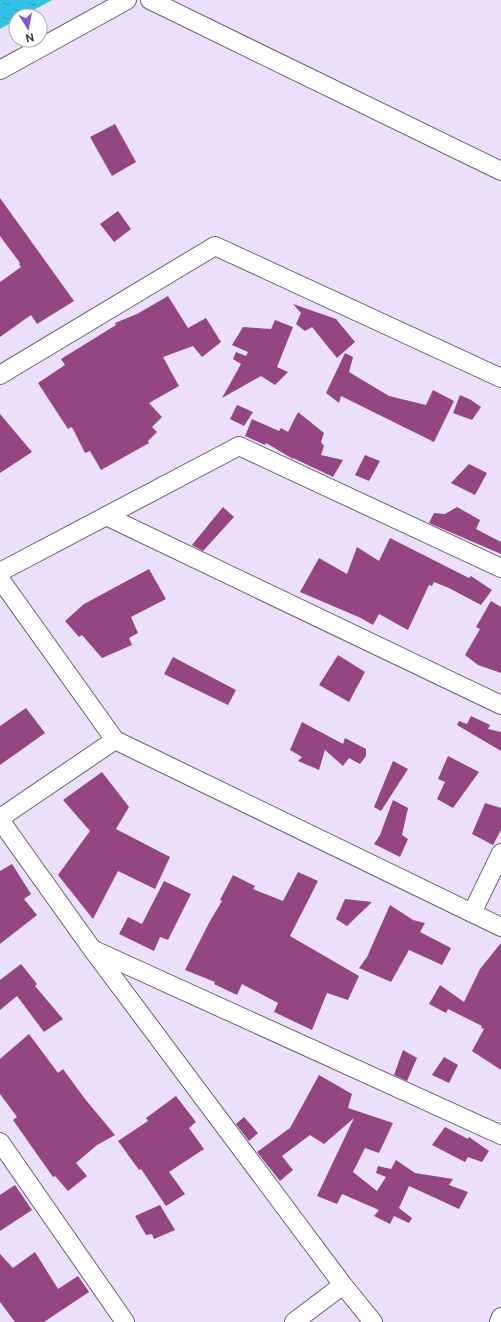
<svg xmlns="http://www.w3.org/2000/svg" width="501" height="1322" viewBox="0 0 501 1322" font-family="'Public Sans',sans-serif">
<defs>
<pattern id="water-ripples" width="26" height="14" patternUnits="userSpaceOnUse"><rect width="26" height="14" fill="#31c2e8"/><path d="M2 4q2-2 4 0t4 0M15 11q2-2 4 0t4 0" fill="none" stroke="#2b9ebd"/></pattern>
</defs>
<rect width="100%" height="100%" fill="#ecdff9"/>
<path fill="url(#water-ripples)" d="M0,0H52L23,16H16V20L0,29Z"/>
<g fill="#934681">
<path d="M115,124L136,162L112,176L90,137Z"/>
<path d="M0,198L74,301L37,324L31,315L0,337V282L21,267L19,264L20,263L0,236Z"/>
<path d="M118,211L131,229L114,242L100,224Z"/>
<path d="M168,296L188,328L206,318L221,342L202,357L193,346L163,357L179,386L149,403L162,417L152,427L157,432L148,441L149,443L101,470L90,451L85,453L73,429L71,427L68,429L38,383L65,365L61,359L116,325L115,323L137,314Z"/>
<path d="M293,304L336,319L355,342L337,358L312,327L305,331L296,324L301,313Z"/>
<path d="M275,320L293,327L277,367L288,372L275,385L261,376L222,398L241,364L233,359L236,352L246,356L248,352L232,345L243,327L271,329Z"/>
<path d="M345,353L353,357L349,372L389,396L426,405L433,390L454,401L434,442L341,396L339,403L326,393Z"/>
<path d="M460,395L471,400L481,407L472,420L453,413Z"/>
<path d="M237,405L253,412L244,426L230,419Z"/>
<path d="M298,412L324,433L321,442L324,446L321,455L343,460L333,477L293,458V459L266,443L265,445L245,436L252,419L279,431L281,428L288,432Z"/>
<path d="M0,414L32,452L0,473Z"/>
<path d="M365,455L380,461L369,481L355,475Z"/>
<path d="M469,464L487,473L475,495L451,483Z"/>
<path d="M223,507L234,517L203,551L192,545Z"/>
<path d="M457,507L480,520L476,529L501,542V554L429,523L434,513L445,514Z"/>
<path d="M390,538L469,578L471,576L492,590L481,605L449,588L434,582L432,586L429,585L408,630L379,614L373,625L361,618L300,592L319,558L347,574L357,547L379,561Z"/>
<path d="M149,569L166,599L131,617L138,633L129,638L132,645L102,658L82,635L79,637L65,621L84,604Z"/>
<path d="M491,601L501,607V673L478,665L465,655L480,629L476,627Z"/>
<path d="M338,655L365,672L349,702L319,685Z"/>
<path d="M173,657L236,690L228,705L164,674Z"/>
<path d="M26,708L45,733L0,765V726Z"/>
<path d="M471,716L490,725L488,729L501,732V751L457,725L459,721L467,724Z"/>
<path d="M302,722L343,744L345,738L366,749V756L360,764L349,758L343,766L325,750L319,770L298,761L302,757L290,750Z"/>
<path d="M448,756L479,772L453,808L437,799L445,782L438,779Z"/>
<path d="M393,761L408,769L381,811L374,807Z"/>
<path d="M102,772L129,807L116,829L170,857L155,889L118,871L93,919L58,875L90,831L63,800Z"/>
<path d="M393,800L408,808L402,835L408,839L400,857L374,844L380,835Z"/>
<path d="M485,803L501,808V830L493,845L472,834Z"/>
<path d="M12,864L31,894L24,899L37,915L0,944V871Z"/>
<path d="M298,872L318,881L290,936L359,976L348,1000L327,993L312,1030L274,1012L278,1003L242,984L237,995L214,984L215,982L185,970L210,921L222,901L220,900L233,875L255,886L253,889L283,901Z"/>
<path d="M164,881L191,894L168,940L160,937L154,951L119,934L128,917L142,924Z"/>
<path d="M345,899L372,902L347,926L336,919Z"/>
<path d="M390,905L413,920L425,923L420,932L451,948L442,965L409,950L391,982L359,968L367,957Z"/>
<path d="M501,943V1070L472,1051L484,1029L481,1028L482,1026L448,1009L446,1013L429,1004L440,985L464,1002L480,969Z"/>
<path d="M21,964L37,984L35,986L63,1019L44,1032L17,996L0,1010V980Z"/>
<path d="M29,1034L58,1073L63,1069L85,1099L115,1135L97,1145L76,1163L87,1176L68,1191L55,1176L53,1177L13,1120L17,1117L0,1094V1059Z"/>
<path d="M403,1050L417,1058L407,1081L394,1075Z"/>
<path d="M444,1057L458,1065L449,1083L432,1075Z"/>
<path d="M319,1075L352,1094L348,1108L393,1123L379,1153L365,1148L353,1172L377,1191L386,1177L376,1173L378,1166L391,1169L396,1160L415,1173L453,1179L449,1185L468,1192L459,1209L409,1186L399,1208L412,1218L409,1223L394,1216L390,1224L374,1216L379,1210L342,1194L337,1204L317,1196L354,1118L324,1144L310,1135L282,1156L293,1170L280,1181L257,1152L290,1128Z"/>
<path d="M176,1096L196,1122L189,1128L204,1149L169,1172L185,1194L166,1206L141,1169L139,1170L118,1141L148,1121L146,1118Z"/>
<path d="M244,1117L258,1133L249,1141L236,1124Z"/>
<path d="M445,1127L468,1139L469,1137L489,1151L482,1162L468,1157L465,1162L432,1145Z"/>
<path d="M15,1185L32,1210L0,1231V1195Z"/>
<path d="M160,1205L175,1230L154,1239L152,1234L146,1235L135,1216Z"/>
<path d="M35,1252L58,1289L78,1276L89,1292L44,1322H15L0,1302V1254L13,1268Z"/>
</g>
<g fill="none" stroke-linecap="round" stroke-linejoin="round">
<defs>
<g id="minor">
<path d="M150,0L501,171"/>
<path d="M0,70L127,0"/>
<path d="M0,375L215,246L501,378"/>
<path d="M106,516L501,705"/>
<path d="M0,572L239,446L501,568"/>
<path d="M0,579L115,740L501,927"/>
<path d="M0,818L115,740"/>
<path d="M0,820L92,949L343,1285L373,1322"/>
<path d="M472,913L501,853"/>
<path d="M94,950L501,1135"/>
<path d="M0,1142L125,1322"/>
<path d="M294,1322L343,1285"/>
<path d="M499,1322L501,1317"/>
</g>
</defs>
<use href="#minor" stroke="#6a5f76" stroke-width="20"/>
<use href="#minor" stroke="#fff" stroke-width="18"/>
</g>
<g transform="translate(28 28) rotate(169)"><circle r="19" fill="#ffffff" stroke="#b1afb3"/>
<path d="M0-3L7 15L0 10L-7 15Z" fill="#8655cd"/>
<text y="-6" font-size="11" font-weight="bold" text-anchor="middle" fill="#3b3640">N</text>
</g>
</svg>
